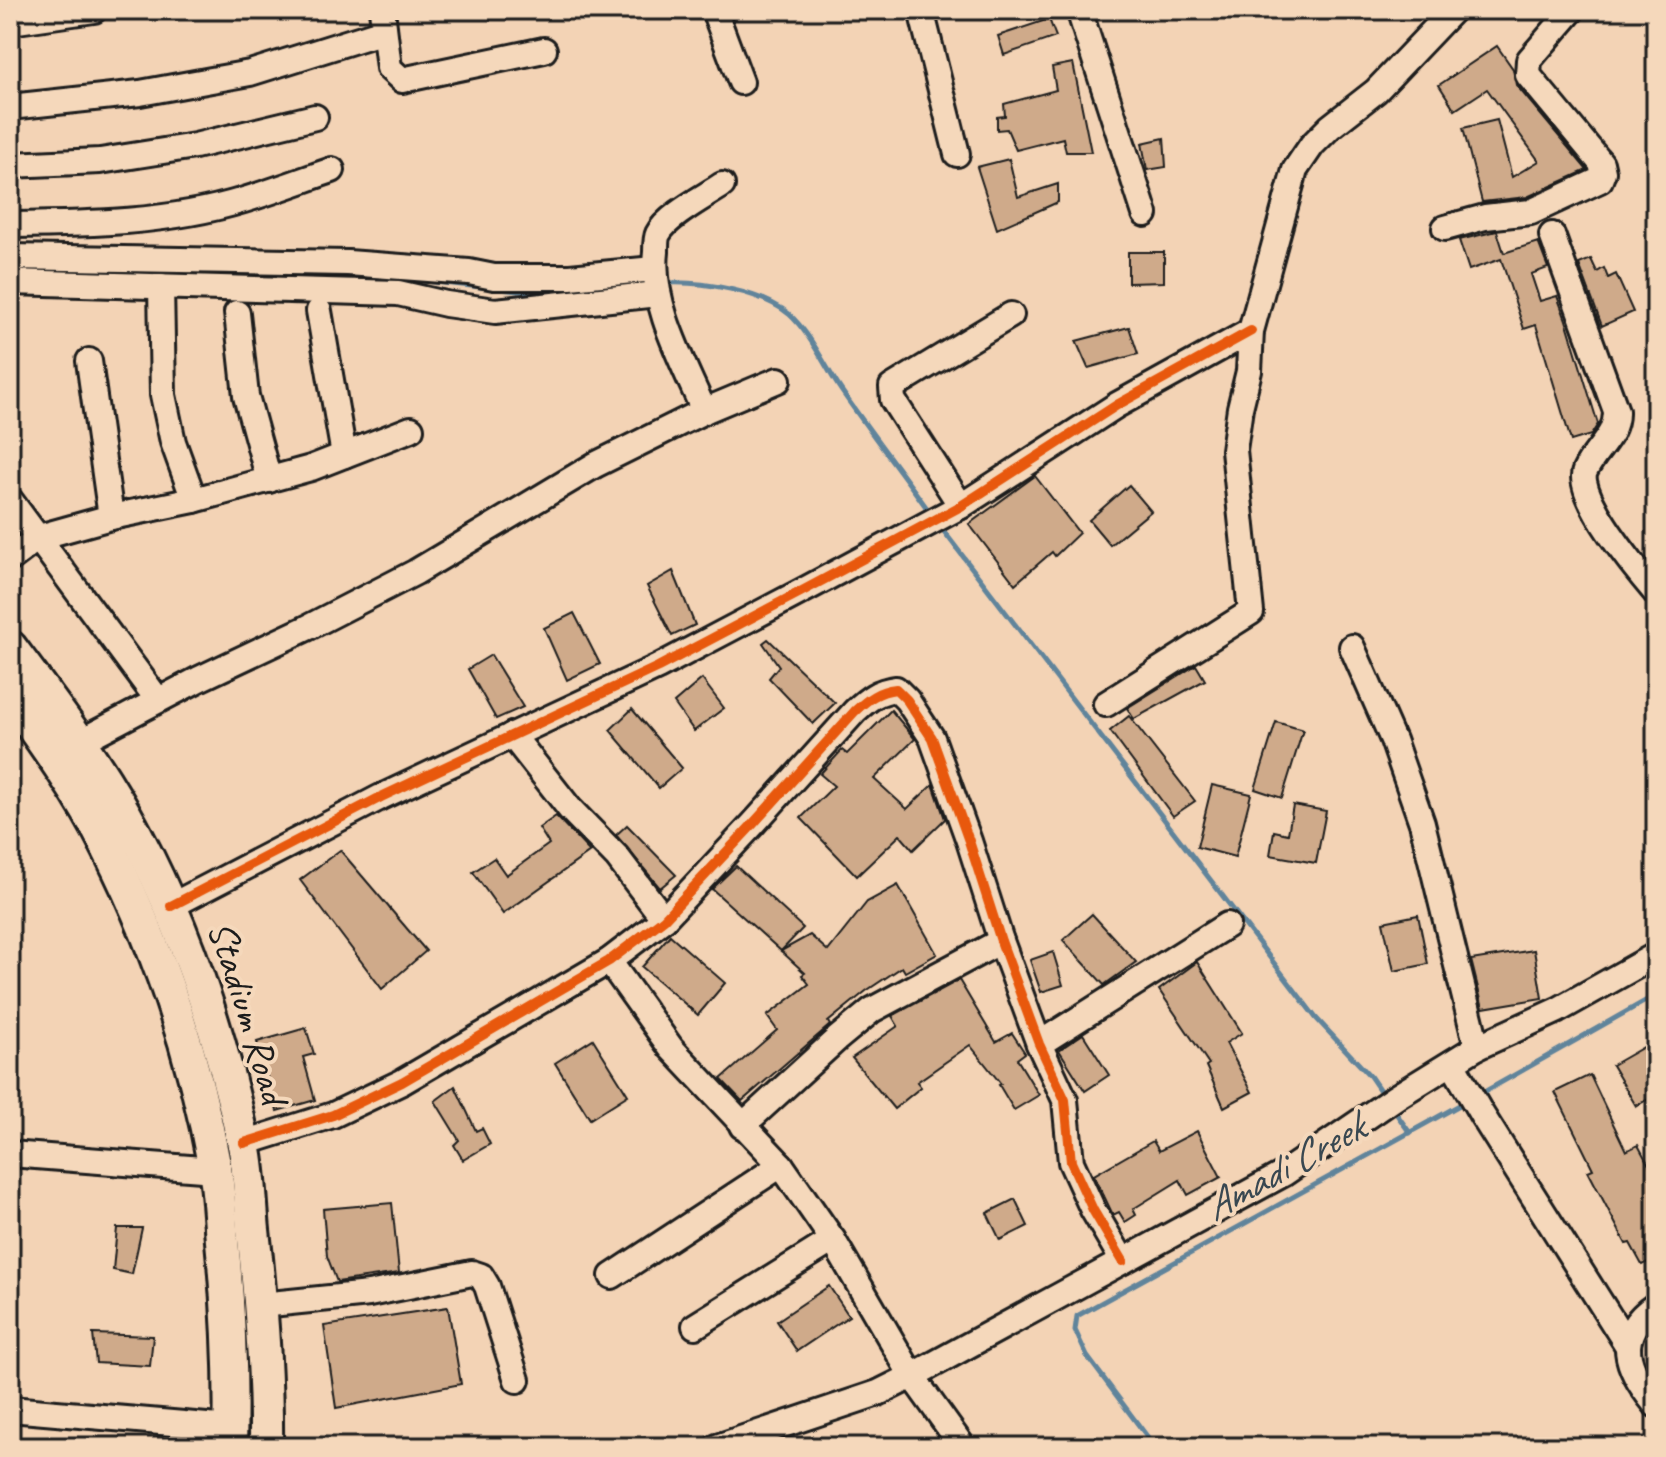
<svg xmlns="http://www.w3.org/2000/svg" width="1666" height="1457" viewBox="0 0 1666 1457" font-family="Caveat,sans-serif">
<rect width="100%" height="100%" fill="#f3d3b5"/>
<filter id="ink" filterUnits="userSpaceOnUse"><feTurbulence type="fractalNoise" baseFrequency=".0125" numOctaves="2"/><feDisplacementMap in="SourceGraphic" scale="16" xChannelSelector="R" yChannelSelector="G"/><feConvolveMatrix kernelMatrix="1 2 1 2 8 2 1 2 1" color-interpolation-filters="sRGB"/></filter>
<g filter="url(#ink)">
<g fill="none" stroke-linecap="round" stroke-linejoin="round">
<g stroke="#61849b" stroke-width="5">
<path d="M63,270L416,280L518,291L616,286"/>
<path d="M666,283C701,281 761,291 789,314C811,334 824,365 841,390C870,432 901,472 931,514"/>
<path d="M939,525L1316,1018L1370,1076L1385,1098"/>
<path d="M1477,1096L1656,995"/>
<path d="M1393,1109L1410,1133"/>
<path d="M1155,1447L1087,1356L1075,1330L1077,1316L1465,1102"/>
</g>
</g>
<g fill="#cfaa8a" stroke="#1c1c1c" stroke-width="2">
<path d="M1049,19L1056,37L1004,55L998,36Z"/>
<path d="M1497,46L1513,69L1516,85L1587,170L1527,197L1482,202L1463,128L1497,120L1512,177L1539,161L1487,89L1455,110L1439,85Z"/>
<path d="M1073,63L1091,152H1066L1063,138L1016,150L1007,129L997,130V117L1005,116L1004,104L1056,90L1052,67Z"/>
<path d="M1164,138L1166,167L1147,170L1142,143Z"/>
<path d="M1009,159L1018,197L1058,184V202L997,229L977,167Z"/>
<path d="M1497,231L1504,253L1538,242L1548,268L1531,274L1540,301L1557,296L1566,320L1598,424L1591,435L1571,441L1536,325L1524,329L1501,259L1469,270L1459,240Z"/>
<path d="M1128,252H1164V282L1128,283Z"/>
<path d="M1591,259L1597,272L1604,268L1608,278L1616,274L1633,312L1602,326L1579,264Z"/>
<path d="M1129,327L1138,354L1088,368L1076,341Z"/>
<path d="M1035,476L1079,533L1055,556L1052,552L1015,584L969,524Z"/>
<path d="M1129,485L1151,511L1110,545L1089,520Z"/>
<path d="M673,571L695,625L672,636L647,586Z"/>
<path d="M574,613L600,664L567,680L544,628Z"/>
<path d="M768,639L835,703L813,724L769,678L779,666L763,643Z"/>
<path d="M491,655L523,707L496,719L468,669Z"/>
<path d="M1196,665L1205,680L1134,719L1127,708Z"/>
<path d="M702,679L724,708L694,731L674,703Z"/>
<path d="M632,709L682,768L659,788L610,730Z"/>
<path d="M891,710L915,739L874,779L907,809L933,784L945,819L913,850L900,835L857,876L801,818L834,786L820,774L842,750L847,754Z"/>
<path d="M1129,716L1195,801L1173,816L1110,731Z"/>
<path d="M1276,722L1303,730L1282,798L1255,789Z"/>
<path d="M1212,785L1251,794L1235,857L1197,847Z"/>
<path d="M1293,805L1326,811L1316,863L1270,855L1274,831L1288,834Z"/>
<path d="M556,816L590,852L503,914L473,872L494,858L506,875L549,844L539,828Z"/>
<path d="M627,825L676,875L660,888L616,835Z"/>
<path d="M340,850L426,951L382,989L300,880Z"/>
<path d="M736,866L803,928L781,951L712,889Z"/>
<path d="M898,885L937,954L905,972L902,967L866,991L828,1022L830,1025L742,1101L721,1079L777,1030L767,1016L809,984L802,975L805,973L781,951L810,935L828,951L867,902Z"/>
<path d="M1092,914L1136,962L1104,985L1063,940Z"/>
<path d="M1418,915L1428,964L1394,971L1383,922Z"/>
<path d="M670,935L725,983L698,1015L642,967Z"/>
<path d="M1534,950L1542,998L1483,1008L1471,960Z"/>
<path d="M1053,952L1063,985L1041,992L1030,960Z"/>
<path d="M1197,962L1242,1033L1226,1043L1252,1092L1224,1107L1206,1066L1209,1064L1159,990Z"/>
<path d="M959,980L996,1042L1012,1033L1025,1053L1017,1059L1039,1095L1014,1110L999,1085L1001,1084L970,1045L917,1082L921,1087L894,1109L852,1058L898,1026L892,1016Z"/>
<path d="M306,1028L314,1054L303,1057L315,1100L277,1111L257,1042Z"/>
<path d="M1083,1034L1109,1075L1085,1091L1059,1050Z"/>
<path d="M593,1039L628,1095L590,1119L555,1063Z"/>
<path d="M1656,1040V1095L1636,1106L1612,1065Z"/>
<path d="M1590,1075L1626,1151L1638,1145L1656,1178V1258L1642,1265L1630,1243L1626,1244L1588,1171L1593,1169L1555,1092Z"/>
<path d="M455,1086L476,1131L482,1128L490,1144L463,1160L454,1145L459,1140L435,1101Z"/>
<path d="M1197,1131L1221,1177L1188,1195L1180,1180L1133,1209L1136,1215L1125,1222L1119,1212L1113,1215L1094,1175L1153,1141L1159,1151Z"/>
<path d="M1015,1199L1028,1226L1000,1240L987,1213Z"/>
<path d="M392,1203L399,1273L337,1282L327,1256L323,1209Z"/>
<path d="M117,1228H142L132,1274L113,1270Z"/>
<path d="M829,1286L849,1316L797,1351L777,1321Z"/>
<path d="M448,1307L461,1384L336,1408L324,1326Z"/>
<path d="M93,1334L153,1336L150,1366L96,1363Z"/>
</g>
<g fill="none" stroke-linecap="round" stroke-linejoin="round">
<defs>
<g id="minor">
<path d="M382,10L389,68L402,80L544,50"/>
<path d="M714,10L741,82"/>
<path d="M921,10L957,154"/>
<path d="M1079,10L1145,214"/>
<path d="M10,22L94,10"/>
<path d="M10,107L140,93L250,73L384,31"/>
<path d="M10,165L100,161L195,146L315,117"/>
<path d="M10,225C88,224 169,223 244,200C274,191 303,180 332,170"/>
<path d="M1445,228L1485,217L1531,212L1600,180L1603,172L1601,163L1528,75L1529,60L1572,10"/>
<path d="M1552,235L1616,411C1617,436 1595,449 1585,471C1574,495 1639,573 1656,593"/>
<path d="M10,257L348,263L469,272L494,277H570L654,269"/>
<path d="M10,282L398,293L446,304L495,311L658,294"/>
<path d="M161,286L163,395L173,442L194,500"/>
<path d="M319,311L344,455"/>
<path d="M237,313L246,396L269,480"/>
<path d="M89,361L111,517"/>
<path d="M704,411C684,364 650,304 656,252C656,247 656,238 658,234C667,216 706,196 722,185"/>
<path d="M10,500L158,700"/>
<path d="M961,506L893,400L892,387L1011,315"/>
<path d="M10,559L39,537L111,517L194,500L311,468L411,429"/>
<path d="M1352,647L1393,740L1422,823L1477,1047"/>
<path d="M1106,704L1251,612L1234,450L1240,408L1249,371L1251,331L1295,170L1312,145L1330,127L1376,91L1453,10"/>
<path d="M512,735L570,809L617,857L664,919"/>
<path d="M81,741L199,679L307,628L416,572L595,465L704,411L778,380"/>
<path d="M171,906L381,797L658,667L806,589L961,506L1117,405L1251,331"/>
<path d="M609,961L671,1048L781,1165L833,1240L912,1376L963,1447"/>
<path d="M1039,1044L1227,925"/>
<path d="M1452,1063L1482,1115L1626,1343"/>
<path d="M742,1126L837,1039L872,1010L1001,941"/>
<path d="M244,1143L333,1115L402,1082L609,961L664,919L753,824L855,711C868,699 878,691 896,689L907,700L932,738L969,841L1001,941L1039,1044L1065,1100L1071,1162L1093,1210L1123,1261"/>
<path d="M10,1154L215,1170"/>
<path d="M612,1276L781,1165"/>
<path d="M261,1305L369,1294L472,1273L481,1276L487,1286L517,1380"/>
<path d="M1656,1305C1612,1335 1626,1369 1656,1405"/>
<path d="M695,1326L833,1240"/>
<path d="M10,1409L230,1428"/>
<path d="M717,1447L878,1393L912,1376L1283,1174L1396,1097L1477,1047L1558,1010L1656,955"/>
</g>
<g id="major">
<path d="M10,647C55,707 100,766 135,833C186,929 220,1033 243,1140C250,1169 250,1200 253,1230C261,1302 267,1374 266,1447"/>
<path d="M10,695C45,744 81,794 108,848C159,949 195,1058 215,1169C219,1192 220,1217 222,1241C229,1310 232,1378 230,1447"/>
</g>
</defs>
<use href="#minor" stroke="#1c1c1c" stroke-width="30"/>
<use href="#major" stroke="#1c1c1c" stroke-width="38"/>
<use href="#minor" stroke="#f5d8bb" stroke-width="24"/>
<use href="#major" stroke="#f5d8bb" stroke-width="32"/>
<defs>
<g id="cycleway">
<path d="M171,906L381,797L658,667L806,589L961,506L1117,405L1251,331"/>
<path d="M244,1143L333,1115L402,1082L609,961L664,919L753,824L855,711C868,699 878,691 896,689L907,700L932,738L969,841L1001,941L1039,1044L1065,1100L1071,1162L1093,1210L1123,1261"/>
</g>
</defs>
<use href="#cycleway" stroke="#f5d8bb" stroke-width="15"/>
<use href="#cycleway" stroke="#e8590c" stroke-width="10"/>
</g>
</g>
<g text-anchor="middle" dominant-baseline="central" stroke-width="8" stroke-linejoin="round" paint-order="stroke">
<g font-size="40" fill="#1c1c1c" stroke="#f5d8bb">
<text transform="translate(248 1012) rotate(73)">Stadium Road</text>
</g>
<g font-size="42" font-style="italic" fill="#394851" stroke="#f5d8bb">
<text transform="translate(1284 1167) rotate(-29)">Amadi Creek</text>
</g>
</g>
<rect width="1666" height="1457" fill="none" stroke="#f5d8bb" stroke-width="40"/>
<rect x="20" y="20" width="1626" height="1417" fill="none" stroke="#1c1c1c" stroke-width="3" filter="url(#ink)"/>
</svg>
